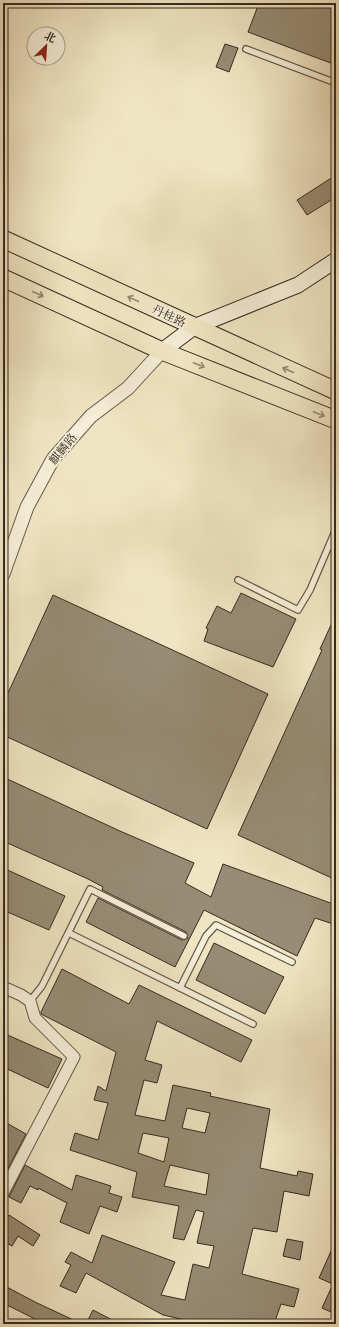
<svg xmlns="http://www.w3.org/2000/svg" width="339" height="1327" viewBox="0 0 339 1327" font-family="Alegreya,'Noto Serif SC',serif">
<rect width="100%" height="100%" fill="#f0e5c3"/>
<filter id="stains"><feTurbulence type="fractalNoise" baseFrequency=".005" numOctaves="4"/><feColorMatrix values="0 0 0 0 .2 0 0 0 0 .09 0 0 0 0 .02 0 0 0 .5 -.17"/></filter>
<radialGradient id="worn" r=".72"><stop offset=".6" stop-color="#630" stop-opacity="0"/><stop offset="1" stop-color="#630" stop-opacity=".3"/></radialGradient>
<g fill="#978c75" stroke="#362b20" fill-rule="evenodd">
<path d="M259,3H336V65L248,32Z"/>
<path d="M225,44L238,48L229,72L216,67Z"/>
<path d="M336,175V197L307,215L297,200Z"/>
<path d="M241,593L296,619L273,667L204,641L208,629L206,628L217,606L231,613Z"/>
<path d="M53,595L268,694L207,829L3,735V704Z"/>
<path d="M336,614V880L238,835L322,650L320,649Z"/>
<path d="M3,777L120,831L194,863L185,883L211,897L223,864L336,905V925L315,918L297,956L204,910L175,967L86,922L98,898L182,940L188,938L186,932L102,890L103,887L88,879L3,841Z"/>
<path d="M3,868L65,896L49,930L3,910Z"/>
<path d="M214,943L284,977L265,1014L196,980Z"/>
<path d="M62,969L129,1004L139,985L252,1040L241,1062L157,1021L145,1060L162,1065L157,1083L144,1080L135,1115L165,1121L173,1085L211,1093L210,1096L270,1109L260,1168L297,1176L298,1171L313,1174L309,1196L284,1191L277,1232L253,1228L242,1274L299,1289L294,1307L281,1304L274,1324H252L240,1320V1324H203L163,1315L86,1273L76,1293L60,1286L71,1265L65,1262L71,1252L92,1263L102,1235L175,1262L161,1295L185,1300L193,1264L209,1268L214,1246L197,1243L204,1212L196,1210L184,1240L173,1238L179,1206L132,1197L137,1172L70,1150L75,1133L98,1140L108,1103L94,1100L98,1086L106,1091L116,1052L41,1014V1012ZM187,1108L210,1113L205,1133L182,1128ZM143,1133L169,1138L164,1162L138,1153ZM170,1165L209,1174L206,1195L164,1186Z"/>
<path d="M3,1033L62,1059L48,1088L3,1067Z"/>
<path d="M3,1121L26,1134L3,1178Z"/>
<path d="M25,1165L72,1190L76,1175L111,1186L109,1193L122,1197L117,1212L100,1206L89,1234L60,1222L67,1203L38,1188V1190L30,1186L21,1203L9,1197Z"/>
<path d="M9,1215L40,1235L33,1246L18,1236L12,1246L3,1241V1226Z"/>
<path d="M287,1239L303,1242L300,1260L283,1256Z"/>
<path d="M336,1240V1314L322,1308L333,1284L319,1278Z"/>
<path d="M3,1285L35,1302L82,1324H42L36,1321L37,1320L3,1303Z"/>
<path d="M93,1310L120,1324H86Z"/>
</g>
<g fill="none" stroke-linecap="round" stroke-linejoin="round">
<defs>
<g id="service">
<path d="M246,49L336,83"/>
<path d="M238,580L298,610L310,590L336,529"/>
<path d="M69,933L253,1024"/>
<path d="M180,988L206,936L216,925L292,962"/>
<path d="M30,1001L42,986L90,889L184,936"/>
</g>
<path id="minor" d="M3,987L21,995L30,1001L35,1018L74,1057L3,1193"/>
<path id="tertiary" d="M3,574L27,507L53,459L91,416L128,388L162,351"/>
<path id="secondary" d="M162,351L194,327L298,285L336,260"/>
<g id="primary">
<path d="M3,239L336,391"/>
<path d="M3,278L162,351L336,420"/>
</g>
</defs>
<use href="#service" stroke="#645a49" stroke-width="8"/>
<use href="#minor" stroke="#645a49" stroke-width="13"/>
<use href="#tertiary" stroke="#645a49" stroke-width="15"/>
<use href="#secondary" stroke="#362b20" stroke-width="17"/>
<use href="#primary" stroke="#362b20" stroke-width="19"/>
<use href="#service" stroke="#f5eed8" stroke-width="5.5"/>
<use href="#minor" stroke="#f5eed8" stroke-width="11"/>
<use href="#tertiary" stroke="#f5eed8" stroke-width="13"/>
<use href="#secondary" stroke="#f5eed8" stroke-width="15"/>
<use href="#primary" stroke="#f0e5c3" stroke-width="17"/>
</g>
<defs><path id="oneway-shaft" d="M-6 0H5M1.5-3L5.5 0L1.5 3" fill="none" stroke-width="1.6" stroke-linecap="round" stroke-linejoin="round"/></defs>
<g stroke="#938872">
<use href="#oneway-shaft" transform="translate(38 294) rotate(24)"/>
<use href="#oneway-shaft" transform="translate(133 299) rotate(-155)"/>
<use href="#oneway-shaft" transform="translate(199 365) rotate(22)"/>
<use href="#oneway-shaft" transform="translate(288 370) rotate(-156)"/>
<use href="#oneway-shaft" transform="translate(319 414) rotate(22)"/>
</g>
<g text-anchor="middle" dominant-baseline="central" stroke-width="3.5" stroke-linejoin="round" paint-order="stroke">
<g font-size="12" fill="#362b20" stroke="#f5eed8">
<text transform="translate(169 316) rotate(25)">丹桂路</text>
<text transform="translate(63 449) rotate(-51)">麒麟路</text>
</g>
</g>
<rect width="339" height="1327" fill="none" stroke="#f0e5c3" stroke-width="16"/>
<rect x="4" y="4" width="331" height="1319" fill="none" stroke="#362b20" stroke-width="2"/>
<rect x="8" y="8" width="323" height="1311" fill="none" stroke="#362b20"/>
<g transform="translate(46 46) rotate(25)"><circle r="19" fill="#f5eed8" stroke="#a9a08e"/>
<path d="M0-3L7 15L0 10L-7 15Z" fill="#8f2418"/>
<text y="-6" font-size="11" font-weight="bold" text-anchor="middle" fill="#362b20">北</text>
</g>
<rect width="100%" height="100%" filter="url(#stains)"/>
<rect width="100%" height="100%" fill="url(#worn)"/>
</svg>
